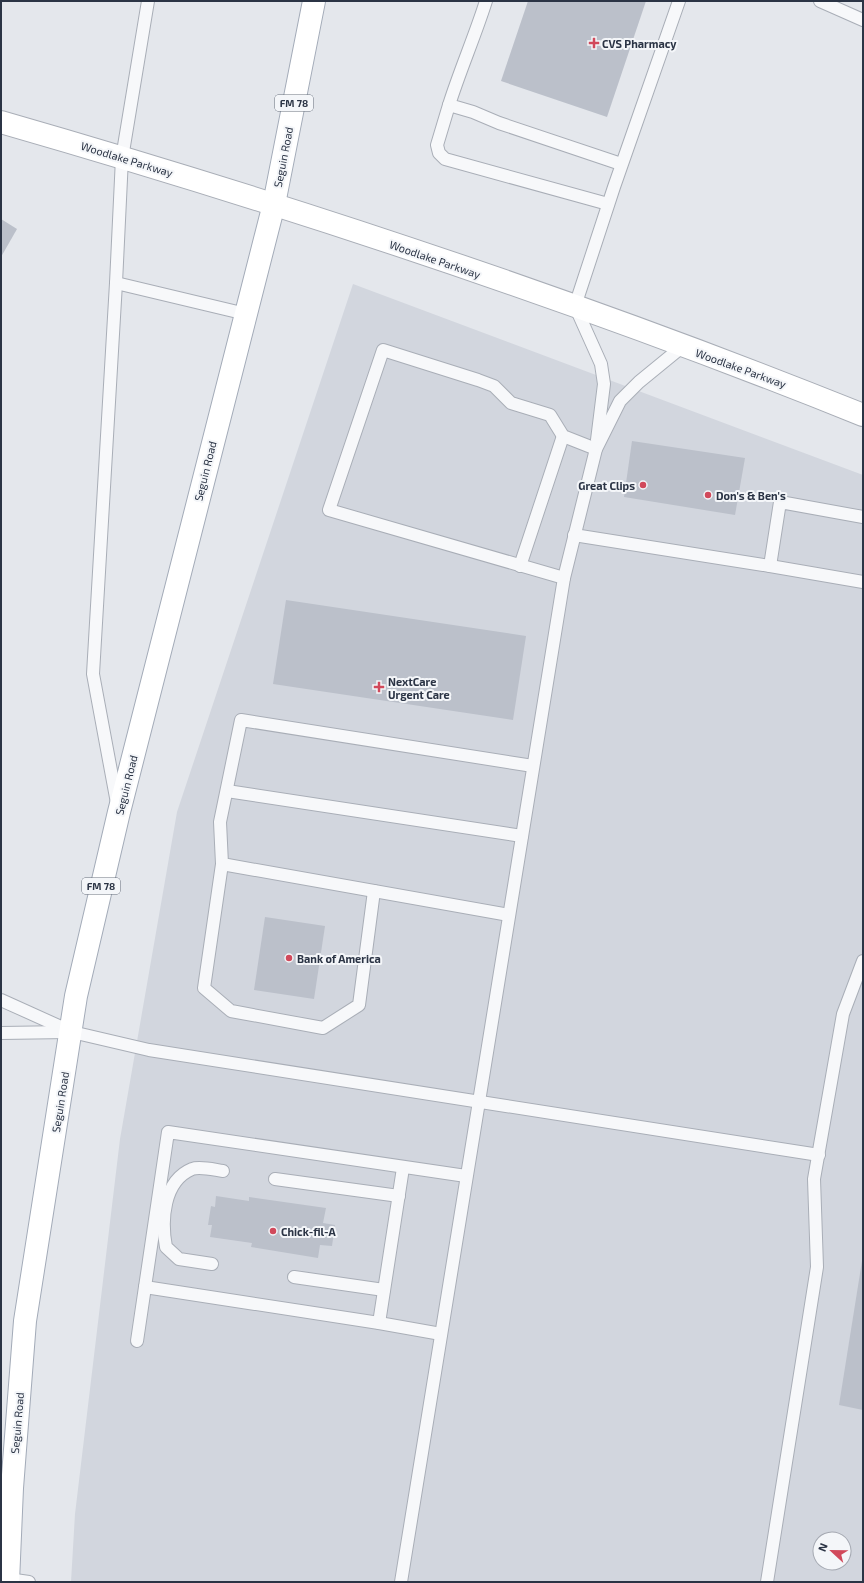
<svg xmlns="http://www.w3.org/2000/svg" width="864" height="1583" viewBox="0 0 864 1583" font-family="'Exo 2',sans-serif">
<rect width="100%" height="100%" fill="#e4e7ec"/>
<path fill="#d2d6de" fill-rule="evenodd" d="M353,284L863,475V1582H71L75,1514L120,1139L177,812ZM820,1539H844V1563H820Z"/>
<g fill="#bbc0ca">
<path d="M528,1H646L607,117L501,81Z"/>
<path d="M1,219L17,229L1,257Z"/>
<path d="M632,441L745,458L735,515L624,497Z"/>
<path d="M286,600L526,636L513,720L273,684Z"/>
<path d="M265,917L325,926L314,999L254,990Z"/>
<path d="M216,1196L249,1201V1197L326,1208L323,1223L335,1225L332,1246L320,1245L318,1258L251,1247L252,1243L210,1237L212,1225H208L211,1206L215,1207Z"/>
<path d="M862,1261H863V1410L839,1405Z"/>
</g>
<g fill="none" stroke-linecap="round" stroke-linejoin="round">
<defs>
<g id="lane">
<path d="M486,1C475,36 460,70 449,105L473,112L499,123L621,164"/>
<path d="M820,1L863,20"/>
<path d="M449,105L437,145L439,153L445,159L608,204"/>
<path d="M116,283L246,314"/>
<path d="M597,440L604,384L601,364L575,306L614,187L679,1"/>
<path d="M574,535L770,566L780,502L863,517"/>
<path d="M520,566L563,436"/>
<path d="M770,566L863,582"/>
<path d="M564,578L329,510L383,350L478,380L494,386L511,403L550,415L563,436L596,449"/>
<path d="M227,791L522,836"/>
<path d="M117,803L93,674L116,283L122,158L148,1"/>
<path d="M222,864L204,988L231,1011L323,1028L359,1005L374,891"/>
<path d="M509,915L222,864L220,822L241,720L533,766"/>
<path d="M1,1000L72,1032L149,1050L819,1155"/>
<path d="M1,1033L68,1032"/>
<path d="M275,1179L399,1196"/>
<path d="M212,1264L179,1259L166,1247C161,1221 163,1181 192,1169C200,1166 215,1170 223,1171"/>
<path d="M294,1277L384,1290"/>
<path d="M379,1323L403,1168"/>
<path d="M441,1334L379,1323L145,1287L168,1132L466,1176"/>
<path d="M137,1341L145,1287"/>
<path d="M8,1579L29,1582"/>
<path d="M401,1582L564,578L596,449L620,401L639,382L683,346"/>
<path d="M767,1582L817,1267L814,1179L843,1014L863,961"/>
</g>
<path id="secondary" d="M1,122C293,206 582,302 863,415"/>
<path id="primary" d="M8,1582L12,1488L25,1321L76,996L119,812L274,204L314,1"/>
</defs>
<use href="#lane" stroke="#a9aeb7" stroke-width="14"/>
<use href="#secondary" stroke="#a9aeb7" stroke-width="24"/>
<use href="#primary" stroke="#a3abb8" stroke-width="24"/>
<use href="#lane" stroke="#f7f8fa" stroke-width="12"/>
<use href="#secondary" stroke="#fff" stroke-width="22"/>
<use href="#primary" stroke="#fff" stroke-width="22"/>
</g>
<g fill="#d1495b" stroke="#f4f6f9" stroke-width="1.5">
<path d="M592 37h4v4h4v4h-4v4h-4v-4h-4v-4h4z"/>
<circle cx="643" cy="485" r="4"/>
<circle cx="708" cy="495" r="4"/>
<path d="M377 681h4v4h4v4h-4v4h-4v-4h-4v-4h4z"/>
<circle cx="289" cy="958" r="4"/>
<circle cx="273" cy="1231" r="4"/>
</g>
<g text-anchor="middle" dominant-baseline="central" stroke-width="4" stroke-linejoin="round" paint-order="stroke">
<g fill="#f4f6f9" stroke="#676e7b" stroke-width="1">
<rect x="275" y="95" width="38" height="16" rx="3"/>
<rect x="82" y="878" width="38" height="16" rx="3"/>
</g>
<g font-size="10" font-weight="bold" fill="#2b3445">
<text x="294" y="103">FM 78</text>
<text x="101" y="886">FM 78</text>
</g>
<g font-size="11" font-weight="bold" fill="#2b3445" stroke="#f4f6f9" text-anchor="start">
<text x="602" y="43">CVS Pharmacy</text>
<text x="635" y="485" text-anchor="end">Great Clips</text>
<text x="716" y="495">Don's &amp; Ben's</text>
<text x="388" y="681">NextCare<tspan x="388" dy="13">Urgent Care</tspan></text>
<text x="297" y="958">Bank of America</text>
<text x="281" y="1231">Chick-fil-A</text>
</g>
<g font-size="11" fill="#2b3445" stroke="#f4f6f9">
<text transform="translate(283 157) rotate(-79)">Seguin Road</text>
<text transform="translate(127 159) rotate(17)">Woodlake Parkway</text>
<text transform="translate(435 259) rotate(19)">Woodlake Parkway</text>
<text transform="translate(741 368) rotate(20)">Woodlake Parkway</text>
<text transform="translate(205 471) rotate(-76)">Seguin Road</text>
<text transform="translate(126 785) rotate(-76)">Seguin Road</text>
<text transform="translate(60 1102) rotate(-81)">Seguin Road</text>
<text transform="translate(17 1423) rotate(-85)">Seguin Road</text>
</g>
</g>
<rect width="864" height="1583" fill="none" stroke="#2b3445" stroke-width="4"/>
<g transform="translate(832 1551) rotate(292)"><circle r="19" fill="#f4f6f9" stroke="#a4a8b1"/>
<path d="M0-3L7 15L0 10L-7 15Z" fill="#d1495b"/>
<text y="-6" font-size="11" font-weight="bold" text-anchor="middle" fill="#2b3445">N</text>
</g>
</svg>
